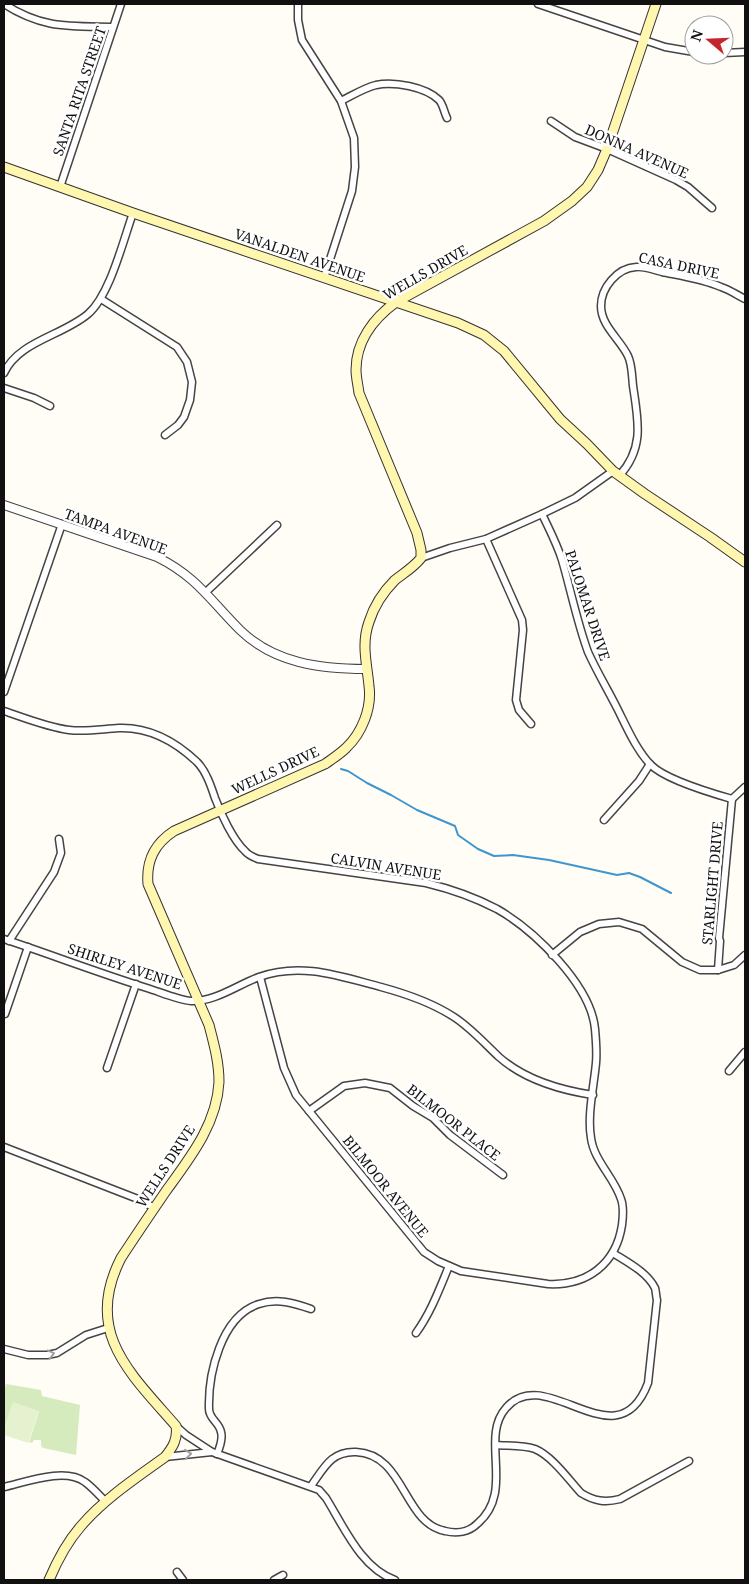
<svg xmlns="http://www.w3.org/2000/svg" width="749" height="1584" viewBox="0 0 749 1584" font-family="'Noto Serif',serif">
<rect width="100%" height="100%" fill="#fffdf5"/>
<path fill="#d5ebbd" d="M6,1384L41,1390L42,1396L80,1405L76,1455L43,1448L41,1446V1440H34L32,1443L29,1442L39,1412L13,1403L4,1429V1391Z"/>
<path fill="#e6f2cf" d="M13,1402L39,1411L28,1443L4,1435V1429Z"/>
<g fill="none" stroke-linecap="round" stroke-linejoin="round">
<path stroke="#3f96cf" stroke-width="2" d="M341,769L348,771L367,783L391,795L417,810L455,826L458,835L478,849L494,856L513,855L549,860L617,875L629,873L640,877L671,893"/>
<defs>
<g id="minor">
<path d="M4,4C43,29 69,26 113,27"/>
<path d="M298,4V20L302,40L341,101L354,138L355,167L352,191L324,278"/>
<path d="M538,4L665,47L694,52"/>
<path d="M724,53L745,52"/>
<path d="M341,101C353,95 364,88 376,85C394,81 426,87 439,100C443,104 444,112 447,118"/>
<path d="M551,121L575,137L607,149L676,180L688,187L712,208"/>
<path d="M60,187L121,4"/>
<path d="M101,299L177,347L187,362L192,382L190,400L184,417L178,425L165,435"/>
<path d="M4,373C19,341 62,336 88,314C110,295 123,241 133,213"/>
<path d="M4,388L34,398L50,406"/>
<path d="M619,476C645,448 638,420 633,386C632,376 632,364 628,356C620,339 601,326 601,306C601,288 617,268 636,267C644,266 654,270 662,272C682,276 703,279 721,287C730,290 737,295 745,299"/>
<path d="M542,514C549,529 557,544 562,560C571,591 577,622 588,652C597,672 608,690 618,710C627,728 637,751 651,765C666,780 711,793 732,799"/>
<path d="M486,539L522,620L523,630L516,700L519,710L531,724"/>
<path d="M421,558L450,548L486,539L542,514L575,498L613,471"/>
<path d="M206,592L277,525"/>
<path d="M4,692L62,524"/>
<path d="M4,711C25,718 47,727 69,730C86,732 102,729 119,728C149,727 175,741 197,762C206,771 211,786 215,798C221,814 233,840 245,851C248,855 253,857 258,859L426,883C451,889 474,897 497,909C534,930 591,985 595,1029C596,1040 597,1052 596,1063C594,1085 587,1116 591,1138C594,1161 614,1177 621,1199C624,1207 623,1217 622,1225C616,1264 587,1286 548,1284L461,1271L438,1261L424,1252L296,1095L284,1068L260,977"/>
<path d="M732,799L745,787"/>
<path d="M604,820L639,781L650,764"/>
<path d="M4,939C52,955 99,973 147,988C160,992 178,1000 191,1001C215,1002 237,985 259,977C301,962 339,976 381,987C407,994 431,1002 454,1017C471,1028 484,1043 499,1057C525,1080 560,1090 593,1095"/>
<path d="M9,941L54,872L61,853L59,839"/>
<path d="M552,955L580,932L599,924L619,922L642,929L682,962L700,970H718L734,965L745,955"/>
<path d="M718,970L720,941L719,938L732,799"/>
<path d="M5,1014L28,947"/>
<path d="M107,1068L136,984"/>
<path d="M729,1071L745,1052"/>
<path d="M309,1111L344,1086L365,1083L390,1088L413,1106L433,1118L450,1135L503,1175"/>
<path d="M4,1147L143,1201L154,1208"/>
<path d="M416,1333C431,1312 439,1290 449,1266"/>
<path d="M4,1349L28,1355H47L57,1353L86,1335L108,1328"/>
<path d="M176,1426L186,1435L212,1452L319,1490L326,1498C344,1527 361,1568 395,1580"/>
<path d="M496,1445C509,1446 523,1445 535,1449C552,1456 569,1480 581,1493C594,1501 605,1503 620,1499L689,1461"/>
<path d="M217,1454C220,1447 223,1439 221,1432C219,1422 209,1419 209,1409C208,1374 221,1316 259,1304C277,1298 294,1303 311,1309"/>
<path d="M165,1457L212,1452"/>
<path d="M311,1486C324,1468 331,1451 356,1452C405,1454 403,1523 445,1531C457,1534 469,1532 477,1524C516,1492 479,1438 506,1408C546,1361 617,1465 648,1383L657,1300C656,1297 656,1291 655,1288C647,1272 627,1262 613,1253"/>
<path d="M4,1487C26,1482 65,1467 85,1482C92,1487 99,1495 105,1501"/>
<path d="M177,1572L183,1580"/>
<path d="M274,1580L283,1575"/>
</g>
<path id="tertiary" d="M4,505L157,557C197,577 210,600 240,630C274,663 320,669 366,669"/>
<g id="secondary">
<path d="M4,167L133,213L458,323L484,335L504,351L560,419L587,444L613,471L645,494L710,537L745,562"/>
<path d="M49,1580C57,1561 67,1542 81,1526C104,1499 136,1478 165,1457C173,1447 178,1439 176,1426C130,1373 83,1332 121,1258C136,1235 151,1213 166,1191C190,1158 217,1124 219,1082C219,1062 214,1044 209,1025L148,884C146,861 154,844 174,831L325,764C332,759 340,754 346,748C362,733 372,708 369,686C367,664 361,644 369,622C374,606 383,592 395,580C404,573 414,567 421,558V550L417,533L359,393C358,385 356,377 356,370C356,341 374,318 396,302L544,221L572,201L587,187L598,170L607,149L656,4"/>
</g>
</defs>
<use href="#minor" stroke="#444" stroke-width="9"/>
<use href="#tertiary" stroke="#444" stroke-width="10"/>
<use href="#secondary" stroke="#333" stroke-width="11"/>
<use href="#minor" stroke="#fff" stroke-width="6"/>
<use href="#tertiary" stroke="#fff" stroke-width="8"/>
<use href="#secondary" stroke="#fff6b0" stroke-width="9"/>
</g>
<defs><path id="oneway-chevron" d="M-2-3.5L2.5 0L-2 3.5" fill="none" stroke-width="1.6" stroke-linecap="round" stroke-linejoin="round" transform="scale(1.25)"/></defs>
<g stroke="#a0a0a0">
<use href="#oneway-chevron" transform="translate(51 1354) rotate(-15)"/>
<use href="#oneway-chevron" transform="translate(188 1454) rotate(-6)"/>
</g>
<g text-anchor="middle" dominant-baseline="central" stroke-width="5" stroke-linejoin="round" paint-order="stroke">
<g font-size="14" fill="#111" stroke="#fff">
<text transform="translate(79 91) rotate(-71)">SANTA RITA STREET</text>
<text transform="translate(637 151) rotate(24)">DONNA AVENUE</text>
<text transform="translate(300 255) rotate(19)">VANALDEN AVENUE</text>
<text transform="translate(679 265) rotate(12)">CASA DRIVE</text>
<text transform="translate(425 272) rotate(-30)">WELLS DRIVE</text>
<text transform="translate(116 531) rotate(20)">TAMPA AVENUE</text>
<text transform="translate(588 605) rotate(72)">PALOMAR DRIVE</text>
<text transform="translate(275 770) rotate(-25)">WELLS DRIVE</text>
<text transform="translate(386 866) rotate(9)">CALVIN AVENUE</text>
<text transform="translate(712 883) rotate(-85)">STARLIGHT DRIVE</text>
<text transform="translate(125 966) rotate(18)">SHIRLEY AVENUE</text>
<text transform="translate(454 1122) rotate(38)">BILMOOR PLACE</text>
<text transform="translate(165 1166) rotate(-57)">WELLS DRIVE</text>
<text transform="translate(386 1186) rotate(51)">BILMOOR AVENUE</text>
</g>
</g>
<rect width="749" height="1584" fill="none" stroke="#111111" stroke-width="10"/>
<g transform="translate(709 40) rotate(289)"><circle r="24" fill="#ffffff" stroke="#a0a0a0"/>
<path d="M0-4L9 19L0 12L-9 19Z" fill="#c4262e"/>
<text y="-8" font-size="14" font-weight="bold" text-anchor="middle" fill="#111111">N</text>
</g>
</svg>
